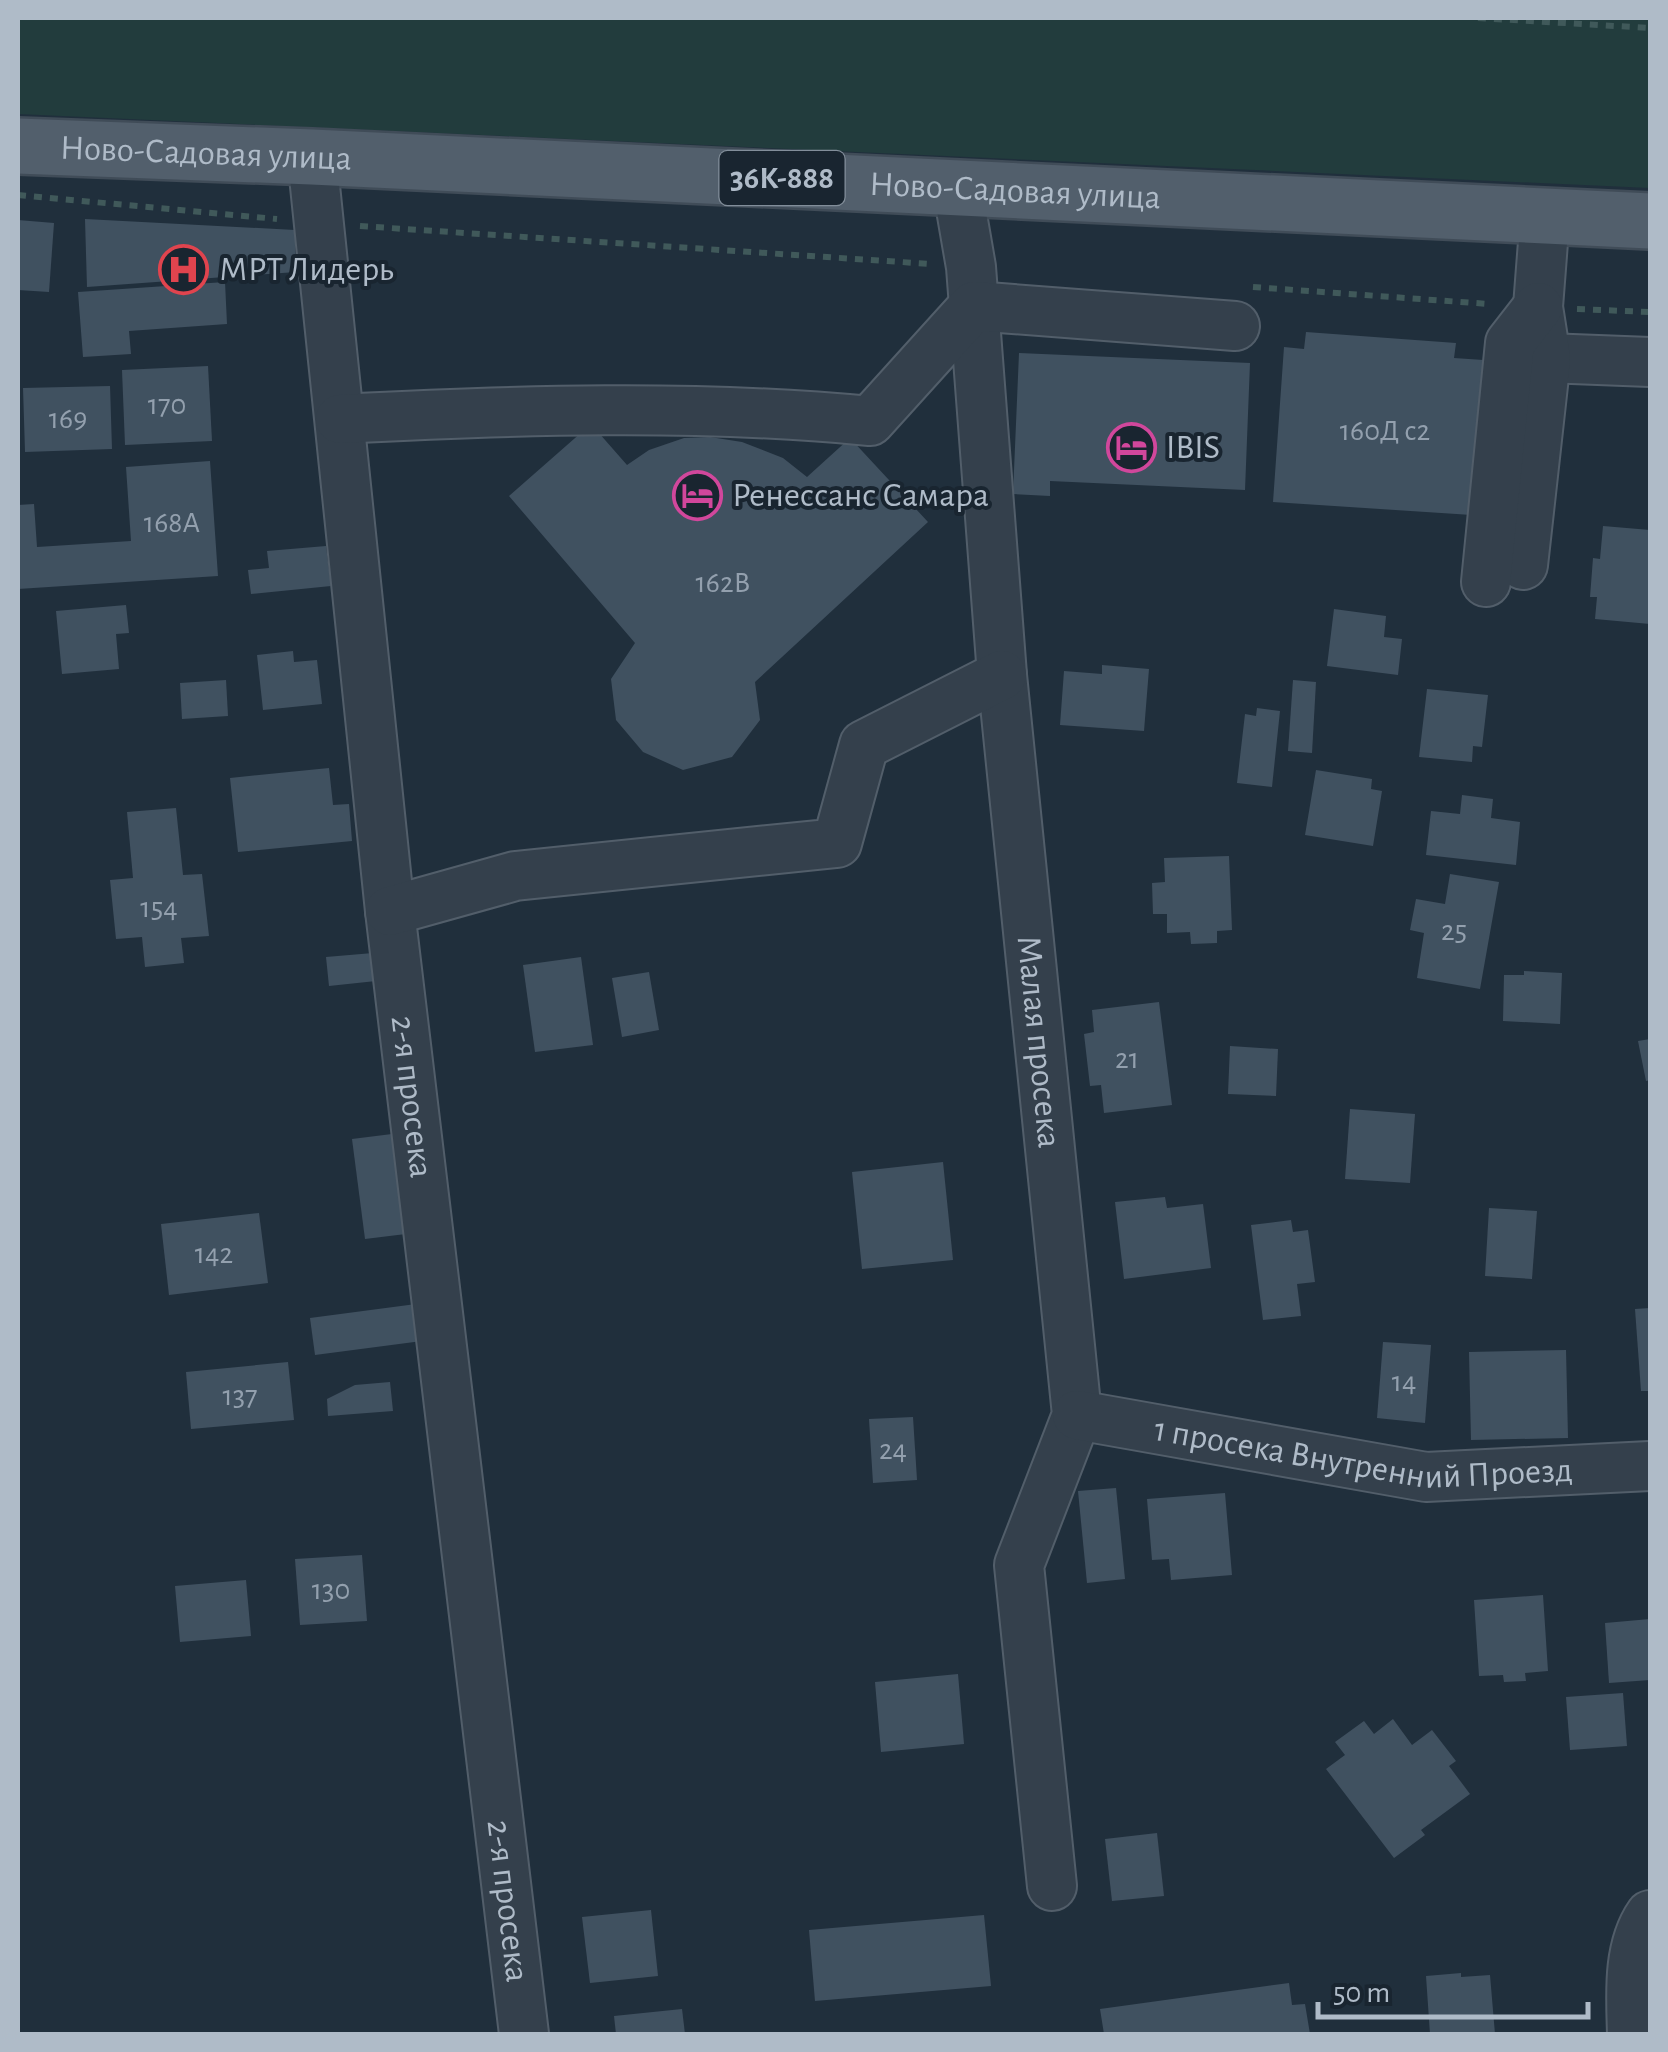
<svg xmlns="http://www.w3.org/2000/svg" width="1668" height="2052" viewBox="0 0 1668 2052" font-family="'Alegreya Sans',sans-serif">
<rect width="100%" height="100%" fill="#202f3c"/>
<path fill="#223c3d" d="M18,18H1650V188L18,114Z"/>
<g fill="#405160">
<path d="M85,219L295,230L296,272L87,287Z"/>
<path d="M18,220L54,223L49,292L18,290Z"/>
<path d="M225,282L227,324L129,331L131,354L83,357L78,292Z"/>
<path d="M1306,332L1456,343L1454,358L1498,361L1487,516L1273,502L1284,347L1304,349Z"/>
<path d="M1019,353L1250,363L1245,490L1050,481V496L1013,494Z"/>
<path d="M208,366L212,441L125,445L122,370Z"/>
<path d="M110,386L112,449L25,452L23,388Z"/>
<path d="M591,424L627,465L649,450L684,438L710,437L742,442L783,458L807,477L850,438L928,522L755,682L760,720L732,757L683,770L643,752L616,720L611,679L635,643L509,496Z"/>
<path d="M210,461L218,576L18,589V505L34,504L37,547L131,541L126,467Z"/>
<path d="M1603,526L1650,530V624L1595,619L1597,597H1590L1593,558L1600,559Z"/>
<path d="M326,546L331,586L251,594L248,570L269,568L267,551Z"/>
<path d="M126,605L129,633L116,634L119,669L62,674L56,611Z"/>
<path d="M1334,609L1386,616L1384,637L1402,639L1398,675L1327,666Z"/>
<path d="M293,651L294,662L317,660L322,704L263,710L257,655Z"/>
<path d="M1102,665L1149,669L1144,731L1060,725L1064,671L1102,674Z"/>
<path d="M226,680L228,716L182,719L180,683Z"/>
<path d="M1293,680L1316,682L1312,753L1288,751Z"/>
<path d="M1427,689L1488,695L1482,747L1473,746L1472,762L1419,757Z"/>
<path d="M1257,708L1280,711L1272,787L1237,783L1245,714L1256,716Z"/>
<path d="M329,768L333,805L349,804L352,841L238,852L230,778Z"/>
<path d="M1316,770L1372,779L1371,789L1382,791L1373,846L1305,835Z"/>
<path d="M1462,795L1493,799L1491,818L1520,822L1516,865L1426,855L1431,811L1460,814Z"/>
<path d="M176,808L183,875L202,874L209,936L181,938L184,963L145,967L142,937L116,939L110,880L133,878L127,812Z"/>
<path d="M1229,856L1232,930L1217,931V943L1191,944L1190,932L1167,933V914H1153L1152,883L1165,882L1164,858Z"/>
<path d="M1450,874L1499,882L1480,989L1417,978L1424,933L1410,930L1416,899L1445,904Z"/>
<path d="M373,953L376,981L329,986L326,957Z"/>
<path d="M581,957L593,1045L535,1052L523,965Z"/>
<path d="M1524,971L1562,973L1560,1024L1503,1021L1504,975H1524Z"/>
<path d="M649,972L659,1030L622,1037L612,978Z"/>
<path d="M1159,1002L1172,1105L1104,1113L1101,1085L1090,1086L1084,1034L1094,1032L1092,1010Z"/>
<path d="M1650,1039V1080L1646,1081L1638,1041Z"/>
<path d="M1230,1046L1278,1049L1276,1096L1228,1094Z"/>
<path d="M1350,1109L1415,1114L1410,1183L1345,1179Z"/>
<path d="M400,1133L414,1233L365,1239L352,1139Z"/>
<path d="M943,1162L953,1260L862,1269L852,1172Z"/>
<path d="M1165,1197L1167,1208L1203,1204L1211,1268L1124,1279L1115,1202Z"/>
<path d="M1489,1208L1537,1211L1532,1279L1485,1276Z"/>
<path d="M259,1213L268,1283L169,1295L161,1224Z"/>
<path d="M1291,1220L1293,1232L1308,1230L1315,1282L1297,1284L1301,1316L1263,1320L1251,1225Z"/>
<path d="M416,1304L422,1341L315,1355L310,1318Z"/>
<path d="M1650,1308V1391H1641L1635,1309Z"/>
<path d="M1383,1342L1431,1345L1425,1423L1377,1418Z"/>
<path d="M1566,1350L1568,1438L1471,1440L1469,1352Z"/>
<path d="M288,1362L294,1420L191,1429L186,1372Z"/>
<path d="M390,1382L393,1411L328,1416L327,1399L355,1385Z"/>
<path d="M913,1417L917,1480L873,1483L869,1419Z"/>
<path d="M1116,1488L1125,1579L1087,1583L1078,1491Z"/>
<path d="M1225,1493L1232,1575L1171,1580L1169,1559L1152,1560L1147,1499Z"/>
<path d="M362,1555L367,1621L300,1625L295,1559Z"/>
<path d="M246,1580L251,1636L180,1642L175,1586Z"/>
<path d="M1543,1595L1548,1671L1525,1673L1526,1681L1504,1682L1503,1675L1479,1676L1474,1600Z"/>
<path d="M1650,1619V1680L1609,1683L1605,1623Z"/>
<path d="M958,1674L964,1744L881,1752L875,1682Z"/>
<path d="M1623,1693L1627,1746L1570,1750L1566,1697Z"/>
<path d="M1393,1719L1412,1745L1432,1730L1456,1761L1449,1766L1470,1794L1421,1830L1425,1835L1394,1858L1326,1769L1345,1755L1335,1742L1364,1721L1374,1734Z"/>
<path d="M1157,1833L1164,1896L1112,1901L1105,1839Z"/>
<path d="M651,1910L658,1976L590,1983L582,1917Z"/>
<path d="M984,1915L991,1986L815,2001L809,1930Z"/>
<path d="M1461,1973V1977L1490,1975L1495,2034H1430L1426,1976Z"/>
<path d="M1289,1983L1292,2005L1305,2004L1310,2034H1104L1100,2009Z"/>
<path d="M682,2009L685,2034H616L614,2016Z"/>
</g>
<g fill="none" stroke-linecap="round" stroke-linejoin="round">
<defs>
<g id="minor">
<path id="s1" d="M312,157L390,911L524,2034"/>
<path id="s2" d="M957,186L971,267L1002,675L1077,1415L1019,1565L1052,1886"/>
<path d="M1546,358L1650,362"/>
<path d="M340,419C517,410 694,404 870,421L974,306L1235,326"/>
<path d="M1523,565L1546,358L1538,307L1545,216"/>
<path d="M1486,582L1510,343L1538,307"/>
<path d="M390,911L515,876L837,843L864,745L1002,675"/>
<path id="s3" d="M1077,1415L1426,1477L1650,1466"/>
<path d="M1632,2034C1631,1996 1627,1948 1650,1915"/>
</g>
<g id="major">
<path id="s4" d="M18,146L312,157L1650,221"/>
</g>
</defs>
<use href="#minor" stroke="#525e6a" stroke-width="52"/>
<use href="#major" stroke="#404c58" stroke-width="60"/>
<g stroke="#40595a" stroke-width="6" stroke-dasharray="8 8" stroke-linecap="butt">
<path d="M1478,18L1650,28"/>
<path d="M18,195L277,219"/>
<path d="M360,226L931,264"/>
<path d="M1253,287L1489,304"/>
<path d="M1577,309L1650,312"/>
</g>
<use href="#minor" stroke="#34404c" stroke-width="48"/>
<use href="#major" stroke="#525f6c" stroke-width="55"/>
</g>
<defs>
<symbol id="hospital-ring" viewBox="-11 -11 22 22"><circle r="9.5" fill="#192530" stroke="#e0444e" stroke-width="1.5"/><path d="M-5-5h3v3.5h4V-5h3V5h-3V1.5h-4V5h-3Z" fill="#e0444e"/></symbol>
<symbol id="hotel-ring" viewBox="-11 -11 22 22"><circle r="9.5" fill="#192530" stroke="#d1479c" stroke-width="1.5"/><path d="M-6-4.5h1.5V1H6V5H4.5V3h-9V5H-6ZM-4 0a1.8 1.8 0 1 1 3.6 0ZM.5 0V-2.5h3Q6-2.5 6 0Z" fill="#d1479c"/></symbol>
</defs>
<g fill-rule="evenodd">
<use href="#hospital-ring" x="156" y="242" width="55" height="55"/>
<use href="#hotel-ring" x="1104" y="420" width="55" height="55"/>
<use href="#hotel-ring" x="670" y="468" width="55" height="55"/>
</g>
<g text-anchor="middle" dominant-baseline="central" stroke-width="8" stroke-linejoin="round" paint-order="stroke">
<g font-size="30" fill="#93a0ae">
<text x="167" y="405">170</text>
<text x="68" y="419">169</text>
<text x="1385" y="431">160Д с2</text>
<text x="172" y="523">168А</text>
<text x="723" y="583">162В</text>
<text x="159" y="908">154</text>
<text x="1454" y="931">25</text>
<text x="1127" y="1059">21</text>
<text x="214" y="1254">142</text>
<text x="1404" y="1382">14</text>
<text x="240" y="1396">137</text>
<text x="893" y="1450">24</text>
<text x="331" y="1590">130</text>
</g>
<rect fill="#192530" stroke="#828e9a" stroke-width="2.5" x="719.5" y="151" width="125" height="54" rx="8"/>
<g font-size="32" font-weight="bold" fill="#afbbc8">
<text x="782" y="178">36К-888</text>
</g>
<g font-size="35" fill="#afbbc8" stroke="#192530">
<text stroke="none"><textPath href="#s4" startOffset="188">Ново-Садовая улица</textPath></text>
<text stroke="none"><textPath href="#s4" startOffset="998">Ново-Садовая улица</textPath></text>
<text stroke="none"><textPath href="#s2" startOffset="860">Малая просека</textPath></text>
<text stroke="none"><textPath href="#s1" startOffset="945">2-я просека</textPath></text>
<text stroke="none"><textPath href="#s3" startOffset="290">1 просека Внутренний Проезд</textPath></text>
<text stroke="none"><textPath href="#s1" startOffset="1755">2-я просека</textPath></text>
</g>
<g font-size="35" fill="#afbbc8" stroke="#192530" text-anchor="start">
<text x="219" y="269">МРТ Лидерь</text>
<text x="1166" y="447">IBIS</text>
<text x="732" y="495">Ренессанс Самара</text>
</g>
</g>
<rect width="1668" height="2052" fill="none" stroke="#afbbc8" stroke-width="40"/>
<path d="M1318 2002v15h270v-15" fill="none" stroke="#afbbc8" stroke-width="5"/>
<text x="1333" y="2002" font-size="30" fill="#afbbc8" stroke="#192530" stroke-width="8" paint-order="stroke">50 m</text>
</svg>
